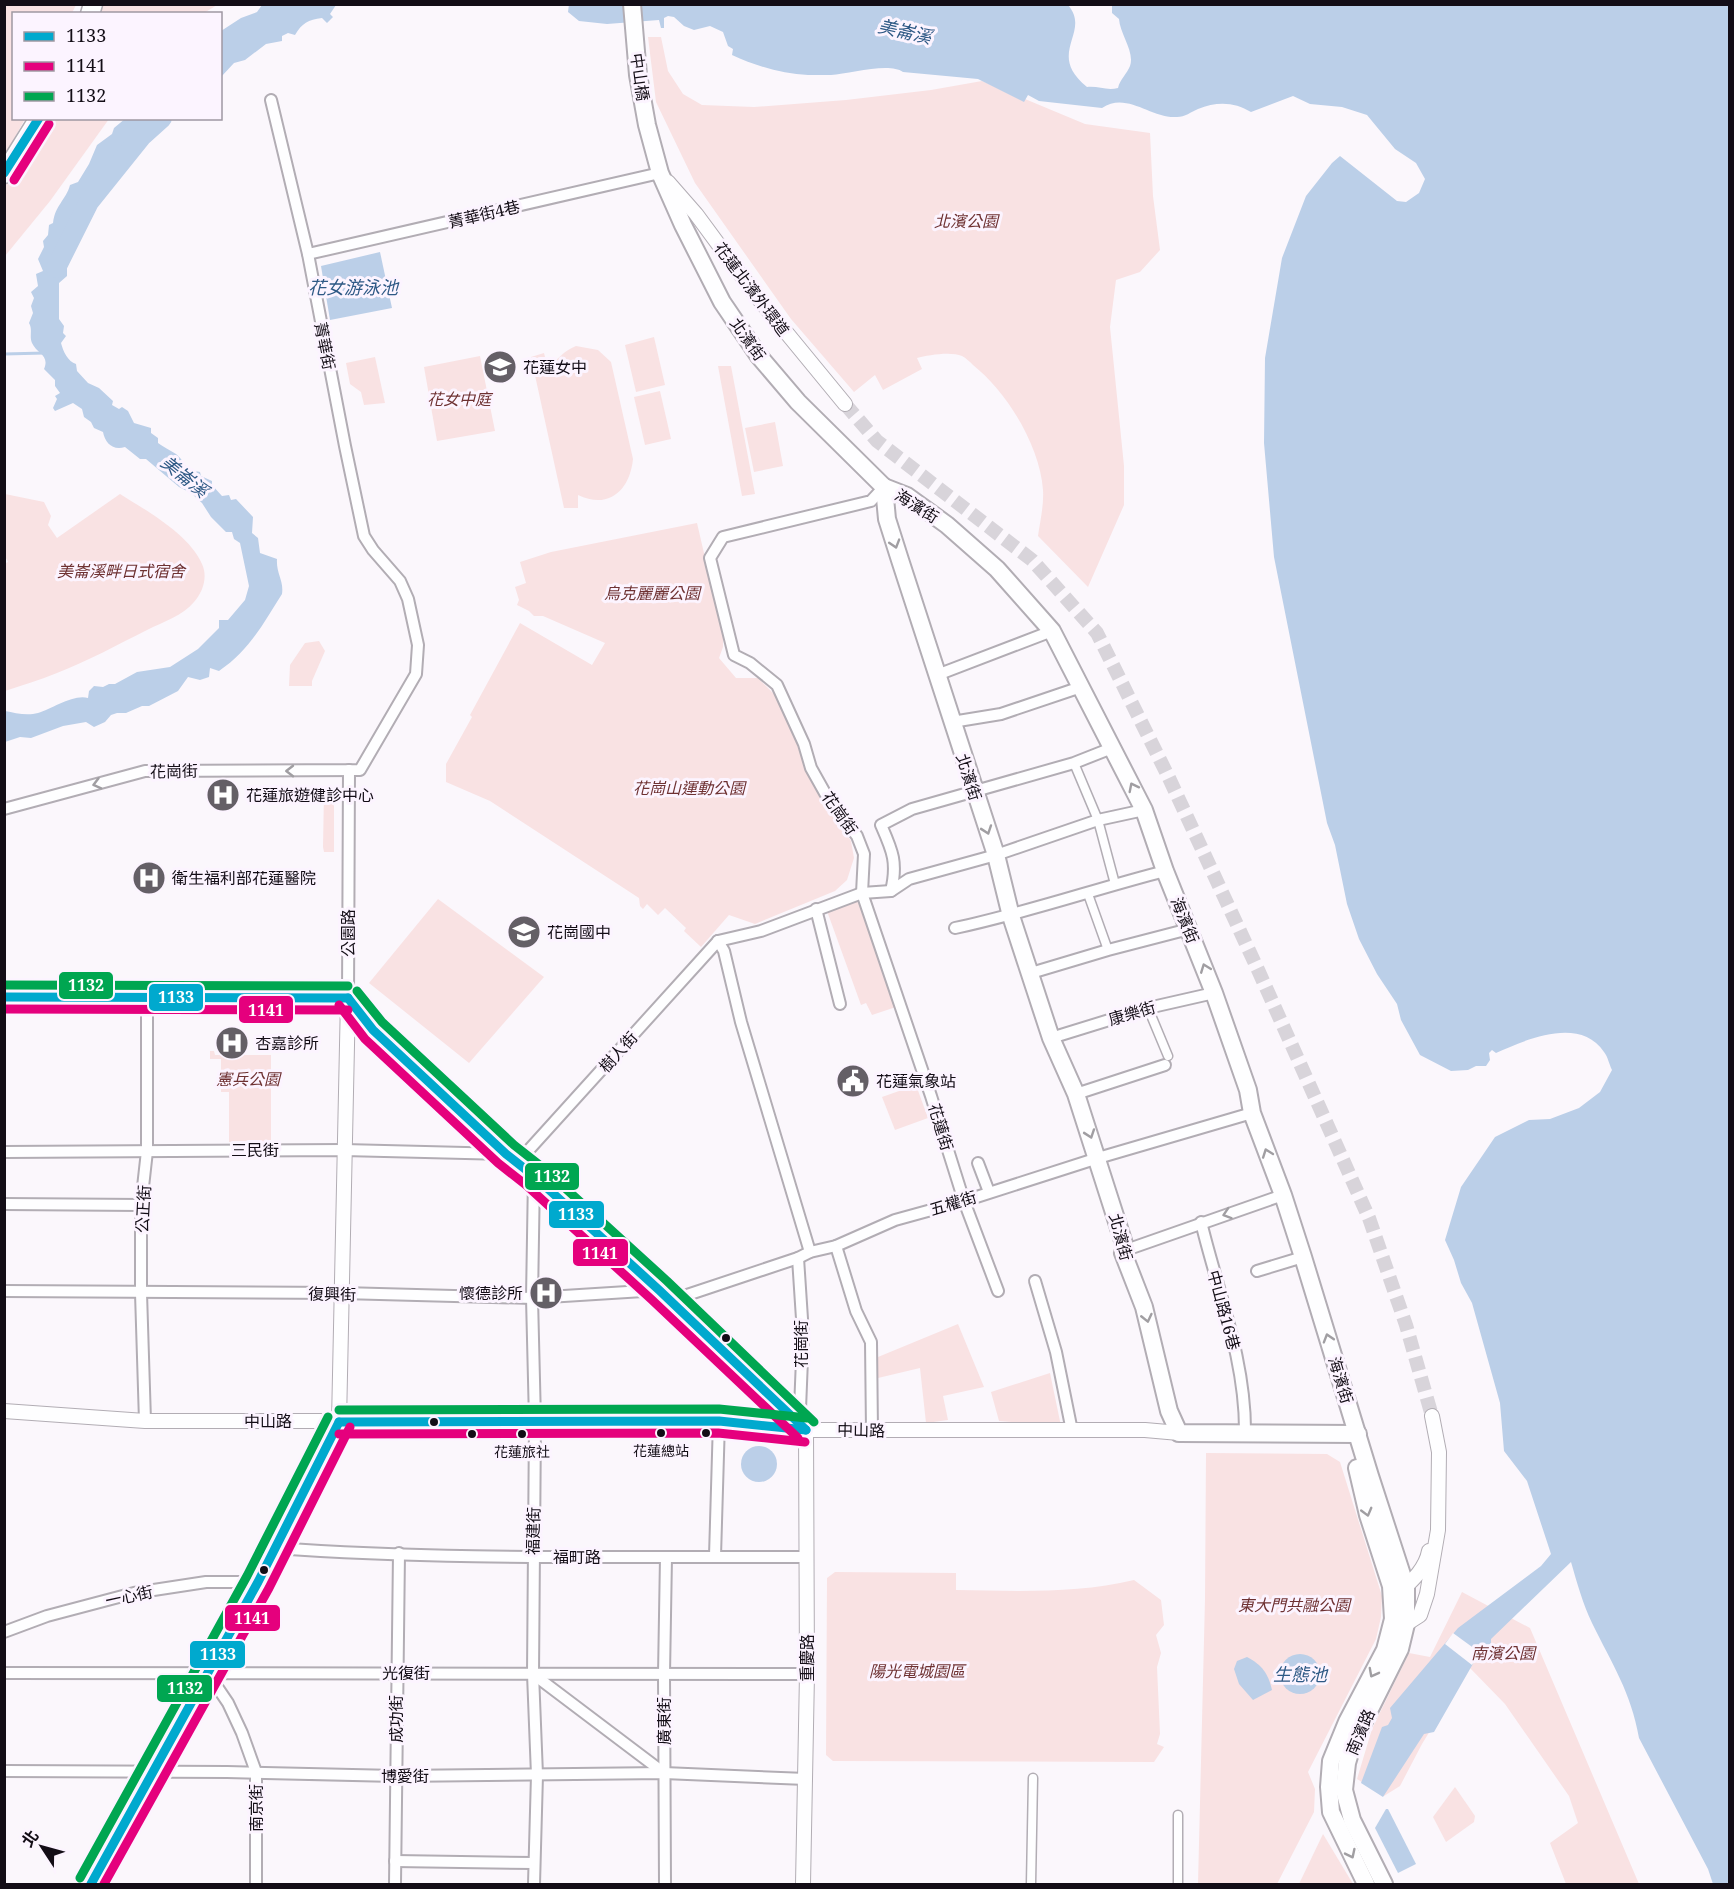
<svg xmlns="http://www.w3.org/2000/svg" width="1734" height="1889" viewBox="0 0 1734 1889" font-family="'Noto Serif','Noto Sans TC',serif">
<rect width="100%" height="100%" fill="#fbf7fc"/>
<g fill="#f9e2e3">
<path d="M4,5H76L72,13L14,14V118L25,119L5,155Z"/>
<path d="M93,5H217L204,13L90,14Z"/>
<path d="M648,37H661L668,71L683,94L702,105L754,107L846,100L931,90L982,81L1085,124L1150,133L1153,196L1160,250L1140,272L1116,280L1110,327L1124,466V505L1088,587L1038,536C1040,522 1044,505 1043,490C1040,446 1007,392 973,365C970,362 966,358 962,356C951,351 928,355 917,358L922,369L883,390L875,375L854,392L791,319L695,183L656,102Z"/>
<path d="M39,119H109L50,201L5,256V174Z"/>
<path d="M654,337L665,385L636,392L625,345Z"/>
<path d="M576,346L598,350L611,362L633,459C630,490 609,510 578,495V508H564L531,357L544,353L548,369C557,359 564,351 576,346Z"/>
<path d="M480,356L495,431L437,441L424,367Z"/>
<path d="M375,357L385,403L364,405L361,392L350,384L346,363Z"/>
<path d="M718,366H731L755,494L742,496Z"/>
<path d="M660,391L671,439L645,445L634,397Z"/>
<path d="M775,422L783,466L754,472L745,428Z"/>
<path d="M5,494L44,502L51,516L48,525L57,538L120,494C147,511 189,534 202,564C208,577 203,592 194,602C182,616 163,622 147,630C117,645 88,661 57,673C40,680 22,685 5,691L4,564L8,562L5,556L4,519L6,517L5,514Z"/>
<path d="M697,523L723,635V647L719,658L736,678H758L779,699L822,799L851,841L854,858L847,880L835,891L755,924L729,915L701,947L684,931L686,928L665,908L658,915L647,904L643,909L640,906L639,898L490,801L446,782V764L472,717L470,715L520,623L592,665L605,643L543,616H534L529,611L517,605L519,600L515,587L526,583L520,562L551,552Z"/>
<path d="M319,641L325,651L312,681V686H289L290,665L305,643Z"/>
<path d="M324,792H334V852H324L323,847Z"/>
<path d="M438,899L544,977L469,1063L369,983Z"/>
<path d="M859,899L896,1007L872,1015L866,1003L861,1005L827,911Z"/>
<path d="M210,1051H214L215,1055H271V1142H229V1092H221V1059H210Z"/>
<path d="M916,1085L928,1118L895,1130L882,1097Z"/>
<path d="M958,1324L984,1387L943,1396L948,1420L926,1423L920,1368L878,1378V1357Z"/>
<path d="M1050,1373L1061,1426L999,1421L991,1392Z"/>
<path d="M1206,1453L1327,1454L1340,1462L1382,1596L1381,1617L1376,1639L1308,1772L1315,1789L1314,1812L1277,1884H1198L1205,1599Z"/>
<path d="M835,1572L956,1573V1590C1015,1591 1076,1594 1134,1580L1161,1600L1164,1625L1156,1635L1161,1653L1157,1667L1160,1734L1157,1744L1164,1747L1154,1762L833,1761L826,1755L827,1578Z"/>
<path d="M1462,1592L1530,1628L1639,1884H1566L1550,1843L1578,1823L1569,1796L1505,1704L1469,1667L1422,1744L1400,1786L1384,1796L1357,1779L1372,1729L1409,1653L1430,1657Z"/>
<path d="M1455,1787L1475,1816L1474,1822L1446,1842L1433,1817Z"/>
<path d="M1323,1834L1353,1884H1299Z"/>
</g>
<g fill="#bbcfe8">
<path d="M569,4L1068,5C1092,33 1045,53 1087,87C1099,86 1107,91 1118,88C1120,79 1127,74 1130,66C1135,52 1120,34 1119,19L1112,13V5H1729V1884H1713L1708,1869L1639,1738C1631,1692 1612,1664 1592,1623C1583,1604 1577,1583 1571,1562L1491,1639V1643L1488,1647L1482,1648L1434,1732L1424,1734L1383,1797L1361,1783L1382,1727L1388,1725L1392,1718L1390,1708L1458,1628L1541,1566L1551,1554L1527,1481L1504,1451L1500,1403L1472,1303L1461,1283L1454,1260L1445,1240L1461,1187L1495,1137L1529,1120L1550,1119L1579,1108L1600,1092L1612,1070C1609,1064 1608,1057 1604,1052C1580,1016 1527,1039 1496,1053L1492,1050L1489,1053L1490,1060L1486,1066H1476L1468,1070L1451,1071L1420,1055L1401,1020L1397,1004L1377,974L1359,939L1347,904L1335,845L1327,823L1274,557L1264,443L1265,358L1282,258L1306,196L1332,163L1340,156L1397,201L1406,202L1419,193L1425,179L1416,163L1395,149L1367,115L1342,107L1310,104L1293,96L1251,112C1235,102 1217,101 1198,109C1191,112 1185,117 1177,117C1151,119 1127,91 1102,108L1039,101L1028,95L1024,102L978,79L903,72C889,62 849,74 831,75C824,75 816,75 808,75C782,74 756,66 732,55L733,49L728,46L723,32L710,26L694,30L684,26L674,17L668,16L664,18V28H661L659,20L607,24L579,21L568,12Z"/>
<path d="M262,5H336L330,14L333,17L327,23L322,18C308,20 302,23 295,35L288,33L282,36V41L266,44L245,60L234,63L221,77V31L241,18L257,12Z"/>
<path d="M126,118L170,119C167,126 162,133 153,133L148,138L147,144L129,158L121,156L116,161L115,166L110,169L107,183L102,188H97C88,194 87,201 86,212L81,214C79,229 66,233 69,251L66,254L69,262L67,267V276L59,283V319L64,326L63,333L66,336L61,343C63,351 68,362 76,364L77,371L88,383L99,388L113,401L112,405L119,409L122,407L128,411L134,423L151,428V433L158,438V443C163,447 170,450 176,454C188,464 180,468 200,472L201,476L212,481V485L222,496L229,495L231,500L236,499L253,517L252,533L258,538L260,553L277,559C276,574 284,580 282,594C263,624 249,651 219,671L210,668L209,677L200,680L188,677L178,691L149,706H142L126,713H117L111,715L105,722L94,727L86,722L63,726L31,738L20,737L5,742V711C15,713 27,716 38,713C52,709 73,694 88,698L89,691L94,686L103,687L109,684H115L137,672L170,667L198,649L219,628V620H228L245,600L249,586L240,543L234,539L232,532H226L211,517L202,503L191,493L179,487L146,459H140L125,447C113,451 105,443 103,432L94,428L91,422L84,417L82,409L73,403L55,411L53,408L57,399L55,396L60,393L55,386V380L44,369C50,355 37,354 32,343C29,336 33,330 29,323L33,313L31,306L34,298L31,292L38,286L36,274L43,271L38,259L44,247L43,241L48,235L49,225L53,223C55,205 66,200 70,185L78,182L89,164L97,145L112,134L114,128Z"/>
<path d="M380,252L392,308L330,320L321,266Z"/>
<circle cx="759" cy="1464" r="18"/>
<circle cx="1300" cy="1674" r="20"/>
<path d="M1247,1657C1262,1665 1268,1673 1272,1690L1253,1700L1239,1684L1234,1669L1237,1661Z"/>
<path d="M1386,1809H1388L1416,1864L1398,1873L1375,1828Z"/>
</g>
<path fill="#fbf7fc" d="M1453,1633L1479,1652L1472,1665L1445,1644Z"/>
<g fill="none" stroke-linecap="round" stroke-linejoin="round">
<path stroke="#bbcfe8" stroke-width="3" d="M4,354L45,353"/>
<path stroke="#bbcfe8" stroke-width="20" d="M56,268L89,202L142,136L162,118"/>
<path stroke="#d8d4da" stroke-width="14" stroke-dasharray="14 7" stroke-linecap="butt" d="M845,404L877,441L1032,560L1097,633L1169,778L1259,972L1369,1218L1406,1325L1432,1416"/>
<defs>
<g id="pedestrian">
<path d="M1074,763L1098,820L1115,884"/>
<path d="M1088,894L1108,950"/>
<path d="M1148,1008L1168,1056"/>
<path d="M1031,1884L1033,1778"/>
<path d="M1178,1884V1815"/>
</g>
<g id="minor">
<path d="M308,254L660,173"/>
<path d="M884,487L871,501L723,537L710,558L734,655L750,663L777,685L804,744L811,768L825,793L857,836L864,854L862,893L931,1096L964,1201L998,1291"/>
<path d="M937,675L1052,631"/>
<path d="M952,722L1001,714L1081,687"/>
<path d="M4,809L145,771L360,770L416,674L418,645L408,599L400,581L373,550L364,536L345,446L308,254L271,100"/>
<path d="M891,891C898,862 892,850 881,825L912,809L1074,763L1112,748"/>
<path d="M816,909L840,1004"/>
<path d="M955,928C1026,913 1095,889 1165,871"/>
<path d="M718,941L761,931L862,893L891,891L909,879L996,855L1098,820L1144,810"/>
<path d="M718,941L724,951L741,1022L810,1252"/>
<path d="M1031,973L1108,950L1189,929"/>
<path d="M348,998L349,770"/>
<path d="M1051,1038L1148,1008L1214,993"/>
<path d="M1076,1094L1165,1065"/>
<path d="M4,1152L344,1150L506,1154"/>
<path d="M517,1163L718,941"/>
<path d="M978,1163L989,1192"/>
<path d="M4,1204L141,1205"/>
<path d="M1201,1222C1218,1292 1246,1361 1245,1434"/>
<path d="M836,1246L856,1311L871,1342L872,1431"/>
<path d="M1126,1250L1283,1195"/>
<path d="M798,1258L803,1334L800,1409L806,1430"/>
<path d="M1257,1271L1303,1257"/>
<path d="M1035,1281L1056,1352L1072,1431"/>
<path d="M4,1291L342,1293L532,1298L659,1290L678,1298L798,1258L810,1252L836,1246L895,1220L964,1201L1098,1158L1252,1113"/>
<path d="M145,1421L141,1293V1205L147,1151V997"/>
<path d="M275,1548C452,1561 630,1556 807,1557"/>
<path d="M715,1556L719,1421"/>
<path d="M4,1632L47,1616L134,1593L206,1582H258"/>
<path d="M207,1672L228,1703L242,1733L256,1772V1884"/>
<path d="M4,1673L807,1674"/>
<path d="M533,1674L664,1773"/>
<path d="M4,1771L227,1772L396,1776L664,1773L806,1779"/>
<path d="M395,1861L534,1863"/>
<path d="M395,1884L399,1553"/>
<path d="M534,1884L537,1775L533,1674L535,1421L532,1298L534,1176"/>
<path d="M665,1884L664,1674L666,1557"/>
</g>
<g id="tertiary">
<path d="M668,182L696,214L758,298L845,404"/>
<path d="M4,997L348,998"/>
<path d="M348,998L373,1030L506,1154L534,1176L659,1290L777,1401L806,1430"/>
<path d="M4,1411L145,1421H719L806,1430H1145L1179,1433"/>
<path d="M1401,1591C1413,1580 1426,1568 1429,1551"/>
<path d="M1406,1624L1420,1615L1427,1594L1438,1530L1439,1452L1432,1416"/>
<path d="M91,1884L258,1582L339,1422L348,998"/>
<path d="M803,1884L807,1674L806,1430"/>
</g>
<g id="secondary">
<path d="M632,4L638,75L647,125L660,173L683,225L722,302L758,355L798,402L884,487L887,519L900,560L996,855L1011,916L1051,1038L1076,1094L1126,1250L1123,1253L1144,1307L1169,1411L1179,1433L1358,1434"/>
<path d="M884,487L907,496L947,525L997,569L1052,631L1144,810L1165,871L1214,993L1248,1090L1252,1113L1283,1195L1303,1257L1370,1476L1406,1587V1624L1400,1649L1353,1743L1347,1763L1344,1790L1352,1820L1384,1884"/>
<path d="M1357,1468L1368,1515L1391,1586L1393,1619L1385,1650L1347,1722L1331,1761L1329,1787L1331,1812L1366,1884"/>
</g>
<g id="primary">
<path d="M90,14L93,4"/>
<path d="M4,174L39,118"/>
</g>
</defs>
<use href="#pedestrian" stroke="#b2adb4" stroke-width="11"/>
<use href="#minor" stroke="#b2adb4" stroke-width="14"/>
<use href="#tertiary" stroke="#b2adb4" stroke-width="16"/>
<use href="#secondary" stroke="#b2adb4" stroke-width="20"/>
<use href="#primary" stroke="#b2adb4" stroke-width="21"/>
<use href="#pedestrian" stroke="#fefeff" stroke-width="8"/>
<use href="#minor" stroke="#fefeff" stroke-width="10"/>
<use href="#tertiary" stroke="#fefeff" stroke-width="14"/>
<use href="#secondary" stroke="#fefeff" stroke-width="16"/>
<use href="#primary" stroke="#fefeff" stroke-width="18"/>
<defs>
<g id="bus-1">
<path d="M4,173L39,118"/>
<path d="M4,997L348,998"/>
<path d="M348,998L373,1030L506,1154L534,1176L659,1290L806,1430"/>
<path d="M339,1422L719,1421L806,1430"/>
<path d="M91,1884L258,1582L339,1422"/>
</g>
<g id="bus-2">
<path d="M14,180L49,124"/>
<path d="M339,1005L365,1039L498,1163L526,1185L651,1299L798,1438"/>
<path d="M4,1009L348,1010"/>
<path d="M339,1434L718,1433L805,1442"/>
<path d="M104,1884L269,1588L350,1427"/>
</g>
<g id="bus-3">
<path d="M4,985L348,986"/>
<path d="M357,991L382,1022L514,1145L542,1167L667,1281L814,1422"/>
<path d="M339,1410L719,1409L807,1418"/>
<path d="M80,1878L247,1576L328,1417"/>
</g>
</defs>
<use href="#bus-1" stroke="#fcf4ff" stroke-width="14"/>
<use href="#bus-2" stroke="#fcf4ff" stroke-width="14"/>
<use href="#bus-3" stroke="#fcf4ff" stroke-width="14"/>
<use href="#bus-1" stroke="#00a9ce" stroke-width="9"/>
<use href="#bus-2" stroke="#e5007d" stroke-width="9"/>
<use href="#bus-3" stroke="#00a651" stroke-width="9"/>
</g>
<defs><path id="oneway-chevron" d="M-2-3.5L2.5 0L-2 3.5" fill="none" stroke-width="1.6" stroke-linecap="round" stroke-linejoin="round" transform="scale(1.5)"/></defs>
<g stroke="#a09ea2">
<use href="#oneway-chevron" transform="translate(895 544) rotate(73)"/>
<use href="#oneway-chevron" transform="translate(290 771) rotate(180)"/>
<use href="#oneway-chevron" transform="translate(97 784) rotate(165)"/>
<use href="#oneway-chevron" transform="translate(1133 787) rotate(-117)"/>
<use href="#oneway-chevron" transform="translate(987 830) rotate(71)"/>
<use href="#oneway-chevron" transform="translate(1205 968) rotate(-111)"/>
<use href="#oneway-chevron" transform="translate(1090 1134) rotate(71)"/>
<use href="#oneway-chevron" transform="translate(1267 1153) rotate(-110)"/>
<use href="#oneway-chevron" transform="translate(1227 1214) rotate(162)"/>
<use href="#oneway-chevron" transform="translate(1147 1318) rotate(77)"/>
<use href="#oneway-chevron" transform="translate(1328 1338) rotate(-107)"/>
<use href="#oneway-chevron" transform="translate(1367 1512) rotate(75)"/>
<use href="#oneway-chevron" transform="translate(1373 1673) rotate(118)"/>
<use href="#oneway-chevron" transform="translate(1351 1854) rotate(64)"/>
</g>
<defs>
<symbol id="school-disc" viewBox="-11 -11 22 22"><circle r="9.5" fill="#645f66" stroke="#fcf4ff"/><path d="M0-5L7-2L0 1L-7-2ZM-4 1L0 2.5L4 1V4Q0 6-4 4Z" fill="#fff"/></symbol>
<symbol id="hospital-disc" viewBox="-11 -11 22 22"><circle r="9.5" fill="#645f66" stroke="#fcf4ff"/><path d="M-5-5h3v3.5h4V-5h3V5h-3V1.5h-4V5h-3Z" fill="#fff"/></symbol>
<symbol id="civic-disc" viewBox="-11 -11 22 22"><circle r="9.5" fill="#645f66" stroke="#fcf4ff"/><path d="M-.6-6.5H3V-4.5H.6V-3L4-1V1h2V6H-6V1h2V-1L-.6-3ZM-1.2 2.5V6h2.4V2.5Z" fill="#fff"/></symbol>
</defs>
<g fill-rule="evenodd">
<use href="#school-disc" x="481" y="348" width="38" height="38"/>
<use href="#hospital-disc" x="204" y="776" width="38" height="38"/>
<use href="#hospital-disc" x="130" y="859" width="38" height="38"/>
<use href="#school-disc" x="505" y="913" width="38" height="38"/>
<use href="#hospital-disc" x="213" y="1024" width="38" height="38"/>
<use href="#civic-disc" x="834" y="1062" width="38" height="38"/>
<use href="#hospital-disc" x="527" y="1274" width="38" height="38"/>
</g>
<g fill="#130d16" stroke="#fcf4ff" stroke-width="2">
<circle cx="726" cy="1338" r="5"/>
<circle cx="434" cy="1422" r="5"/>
<circle cx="661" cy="1433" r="5"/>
<circle cx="706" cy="1433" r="5"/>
<circle cx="472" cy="1434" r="5"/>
<circle cx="522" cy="1434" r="5"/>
<circle cx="264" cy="1570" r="5"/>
</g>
<g text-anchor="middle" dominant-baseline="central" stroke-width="6" stroke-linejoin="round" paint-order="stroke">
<g font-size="14" fill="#130d16" stroke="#fcf4ff">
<text x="661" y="1450">花蓮總站</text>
<text x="522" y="1451">花蓮旅社</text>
</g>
<g font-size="16" fill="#130d16" stroke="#fcf4ff">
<text transform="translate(640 77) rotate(82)">中山橋</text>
<text transform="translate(484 214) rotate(-13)">菁華街4巷</text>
<text transform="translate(752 289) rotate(53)">花蓮北濱外環道</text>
<text transform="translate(748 339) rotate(55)">北濱街</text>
<text transform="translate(325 346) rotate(79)">菁華街</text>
<text transform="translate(917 506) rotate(32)">海濱街</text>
<text transform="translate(174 771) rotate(-1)">花崗街</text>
<text transform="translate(969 777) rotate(72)">北濱街</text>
<text transform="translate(840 813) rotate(55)">花崗街</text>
<text transform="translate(1185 920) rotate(68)">海濱街</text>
<text transform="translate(348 933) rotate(-90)">公園路</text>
<text transform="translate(1132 1013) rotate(-16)">康樂街</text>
<text transform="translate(618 1052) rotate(-48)">樹人街</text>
<text transform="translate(941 1127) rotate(73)">花蓮街</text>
<text x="255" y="1150">三民街</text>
<text transform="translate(953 1203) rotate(-17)">五權街</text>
<text transform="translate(143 1209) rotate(-87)">公正街</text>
<text transform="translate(1121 1237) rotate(75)">北濱街</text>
<text transform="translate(332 1294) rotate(1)">復興街</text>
<text transform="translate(1224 1310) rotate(75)">中山路16巷</text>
<text transform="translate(801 1344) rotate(-90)">花崗街</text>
<text transform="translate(1341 1380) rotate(73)">海濱街</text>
<text x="268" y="1421">中山路</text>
<text transform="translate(861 1430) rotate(1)">中山路</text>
<text transform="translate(533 1531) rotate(-89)">福建街</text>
<text x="577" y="1557">福町路</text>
<text transform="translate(129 1596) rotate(-12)">一心街</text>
<text transform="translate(807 1658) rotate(-90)">重慶路</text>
<text x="406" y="1673">光復街</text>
<text transform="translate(396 1719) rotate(-90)">成功街</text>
<text transform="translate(664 1721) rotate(-90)">廣東街</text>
<text transform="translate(1360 1732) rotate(-67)">南濱路</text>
<text x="405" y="1776">博愛街</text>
<text transform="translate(256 1808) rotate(-90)">南京街</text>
</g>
<g font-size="16" font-style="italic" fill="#6e3132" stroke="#fcf4ff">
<text x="966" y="221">北濱公園</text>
<text x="459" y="399">花女中庭</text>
<text x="121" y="571">美崙溪畔日式宿舍</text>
<text x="652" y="593">烏克麗麗公園</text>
<text x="689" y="788">花崗山運動公園</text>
<text x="248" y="1079">憲兵公園</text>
<text x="1294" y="1605">東大門共融公園</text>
<text x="1503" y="1653">南濱公園</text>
<text x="917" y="1671">陽光電城園區</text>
</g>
<g font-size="16" fill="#130d16" stroke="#fcf4ff" text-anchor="start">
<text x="523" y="367">花蓮女中</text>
<text x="246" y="795">花蓮旅遊健診中心</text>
<text x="172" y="878">衛生福利部花蓮醫院</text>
<text x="547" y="932">花崗國中</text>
<text x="255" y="1043">杏嘉診所</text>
<text x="876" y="1081">花蓮氣象站</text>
<text x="523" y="1293" text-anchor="end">懷德診所</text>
</g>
<g font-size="18" font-style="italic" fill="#2e5985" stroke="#fcf4ff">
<text transform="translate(905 31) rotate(13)">美崙溪</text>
<text x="353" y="287">花女游泳池</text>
<text transform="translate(185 476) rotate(39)">美崙溪</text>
<text x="1300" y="1674">生態池</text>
</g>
</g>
<g stroke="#fcf4ff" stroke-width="2">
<rect x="58" y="971" width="56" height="29" rx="6" fill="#00a651"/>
<rect x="148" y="983" width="56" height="29" rx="6" fill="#00a9ce"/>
<rect x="238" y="995" width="56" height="29" rx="6" fill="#e5007d"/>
<rect x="524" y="1162" width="56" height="29" rx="6" fill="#00a651"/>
<rect x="548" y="1200" width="57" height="29" rx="6" fill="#00a9ce"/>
<rect x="572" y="1238" width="57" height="29" rx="6" fill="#e5007d"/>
<rect x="224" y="1604" width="57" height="28" rx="6" fill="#e5007d"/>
<rect x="189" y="1640" width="57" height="29" rx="6" fill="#00a9ce"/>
<rect x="156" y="1674" width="57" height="29" rx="6" fill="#00a651"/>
</g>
<g font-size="16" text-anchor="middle" font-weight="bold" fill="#fff">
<text x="86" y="991">1132</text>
<text x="176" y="1003">1133</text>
<text x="266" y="1016">1141</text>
<text x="552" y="1182">1132</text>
<text x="576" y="1220">1133</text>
<text x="600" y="1259">1141</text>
<text x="252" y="1624">1141</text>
<text x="218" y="1660">1133</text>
<text x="185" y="1694">1132</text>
</g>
<rect width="1734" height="1889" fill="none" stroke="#130d16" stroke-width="12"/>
<rect x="12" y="12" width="210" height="108" fill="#fcf4ff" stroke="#9f98a2" stroke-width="1.5"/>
<rect x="24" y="32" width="30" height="9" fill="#00a9ce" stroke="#9f98a2" stroke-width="1.5"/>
<text x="66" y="42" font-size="18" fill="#130d16">1133</text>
<rect x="24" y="62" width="30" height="9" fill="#e5007d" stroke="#9f98a2" stroke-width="1.5"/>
<text x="66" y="72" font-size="18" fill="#130d16">1141</text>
<rect x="24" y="92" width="30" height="9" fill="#00a651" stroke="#9f98a2" stroke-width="1.5"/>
<text x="66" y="102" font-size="18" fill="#130d16">1132</text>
<g transform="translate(42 1847) rotate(306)" stroke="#fcf4ff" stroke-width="4.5" paint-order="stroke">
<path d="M0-4.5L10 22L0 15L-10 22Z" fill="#130d16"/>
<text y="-9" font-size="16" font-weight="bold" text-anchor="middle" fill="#130d16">北</text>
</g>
</svg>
